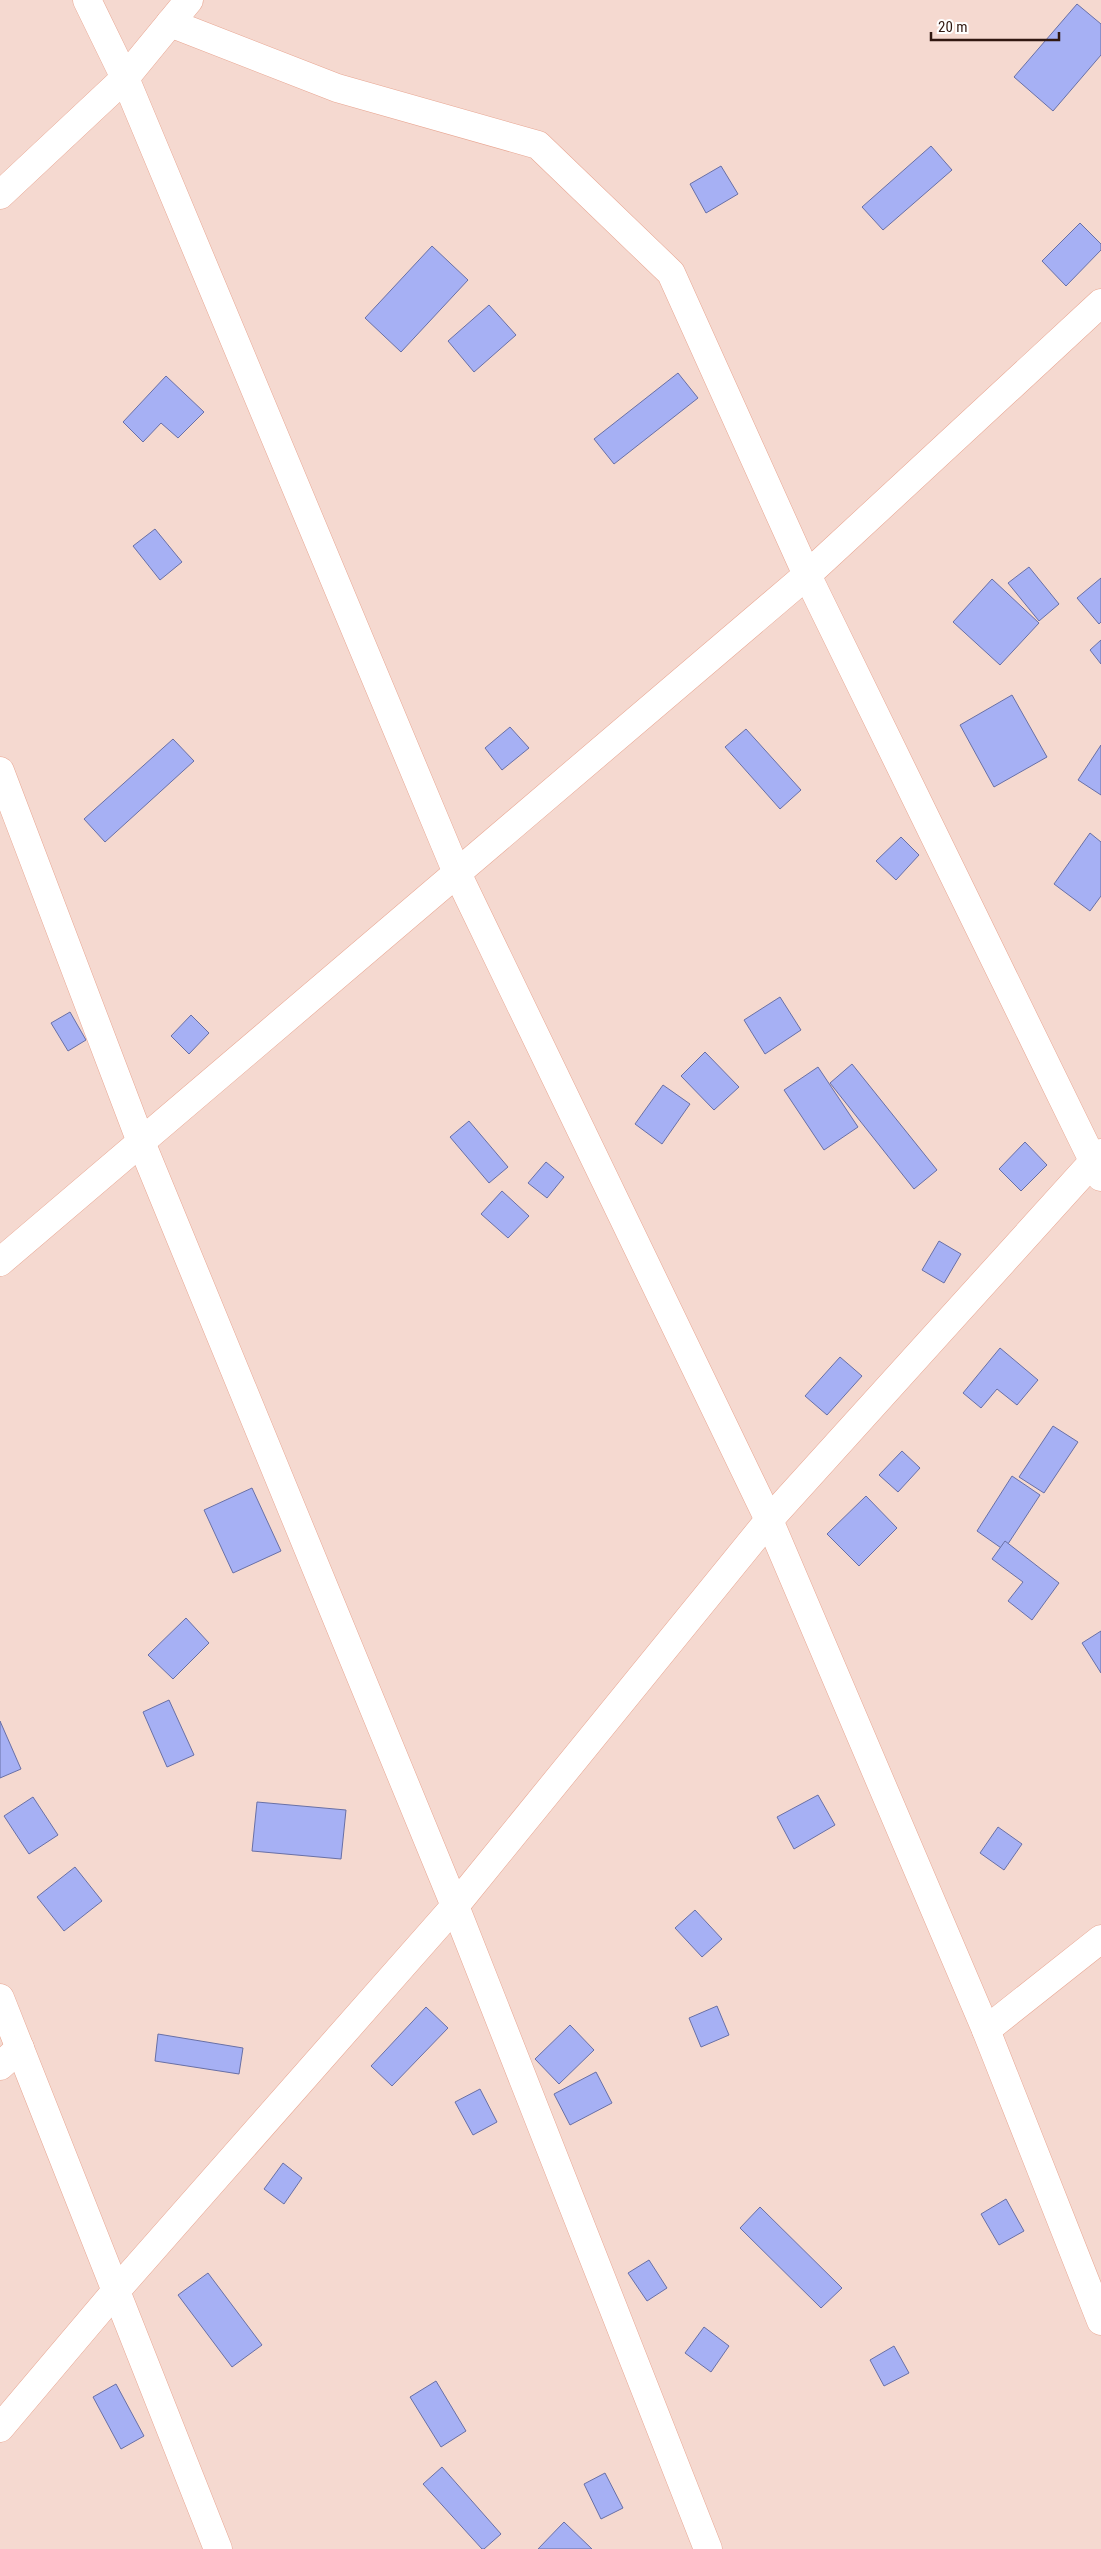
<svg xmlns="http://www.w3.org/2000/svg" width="1101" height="2549" viewBox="0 0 1101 2549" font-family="'Roboto Condensed',sans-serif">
<rect width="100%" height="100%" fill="#f5d9d0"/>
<g fill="#a6b0f4" stroke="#6970a6">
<path d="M1077,4L1101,24V55L1053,111L1014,77Z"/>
<path d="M931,146L952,170L883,230L862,207Z"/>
<path d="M721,166L738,194L706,213L690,184Z"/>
<path d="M1080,223L1101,244V250L1066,286L1042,261Z"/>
<path d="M432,246L468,280L401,352L365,318Z"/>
<path d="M489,305L516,335L474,372L448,341Z"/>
<path d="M678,373L698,398L614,464L594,439Z"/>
<path d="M166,376L204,412L178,438L161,423L143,442L123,422Z"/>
<path d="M155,529L182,562L160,580L133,546Z"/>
<path d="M1029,567L1059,604L1039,621L1008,583Z"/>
<path d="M1101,578V622L1099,624L1077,598Z"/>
<path d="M992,579L1039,623L1000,665L953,622Z"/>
<path d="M1101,640V664L1090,650Z"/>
<path d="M1012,695L1047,757L994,787L960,725Z"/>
<path d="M510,727L529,748L502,770L485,748Z"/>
<path d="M746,729L801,790L780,809L725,747Z"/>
<path d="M173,739L194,761L105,842L84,819Z"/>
<path d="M1101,745V795L1078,780Z"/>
<path d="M1090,833L1101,842V896L1090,911L1054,884Z"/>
<path d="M901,837L919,855L896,880L876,861Z"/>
<path d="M780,997L801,1030L765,1054L744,1020Z"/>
<path d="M70,1012L86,1040L68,1051L51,1023Z"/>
<path d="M191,1015L209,1033L189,1054L171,1036Z"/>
<path d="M705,1052L739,1087L714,1110L681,1076Z"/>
<path d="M852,1064L937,1170L914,1189L830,1083Z"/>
<path d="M818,1067L858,1127L824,1150L784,1090Z"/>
<path d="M663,1085L690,1104L662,1144L635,1124Z"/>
<path d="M469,1121L508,1167L489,1183L450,1137Z"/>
<path d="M1025,1142L1047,1165L1021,1191L999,1169Z"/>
<path d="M546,1162L564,1177L547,1198L528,1183Z"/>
<path d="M502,1191L529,1216L508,1238L481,1214Z"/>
<path d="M939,1241L961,1254L944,1283L922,1270Z"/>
<path d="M1000,1348L1038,1380L1017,1405L997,1389L981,1408L963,1393Z"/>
<path d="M840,1357L862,1376L827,1415L805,1396Z"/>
<path d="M1053,1426L1078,1442L1044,1493L1019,1477Z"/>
<path d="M902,1451L920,1468L898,1492L879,1475Z"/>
<path d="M1012,1476L1040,1495L1004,1550L977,1531Z"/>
<path d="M252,1488L281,1551L233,1573L204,1510Z"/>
<path d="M866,1496L897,1528L859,1566L827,1534Z"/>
<path d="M1005,1541L1059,1583L1032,1620L1008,1601L1023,1582L992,1559Z"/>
<path d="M186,1618L209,1643L173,1679L148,1655Z"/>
<path d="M1101,1631V1673L1082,1643Z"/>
<path d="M169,1700L194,1755L167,1767L143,1712Z"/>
<path d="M0,1721L21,1769L0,1778Z"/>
<path d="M818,1795L835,1825L794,1849L777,1817Z"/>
<path d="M33,1797L58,1835L29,1854L4,1816Z"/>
<path d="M257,1802L346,1810L341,1859L252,1851Z"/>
<path d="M998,1827L1022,1844L1004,1870L980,1853Z"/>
<path d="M75,1867L102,1901L64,1931L37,1897Z"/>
<path d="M695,1910L722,1939L702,1957L675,1928Z"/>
<path d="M717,2006L729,2035L701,2047L689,2018Z"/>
<path d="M426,2007L448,2028L392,2086L371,2066Z"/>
<path d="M570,2025L594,2050L559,2084L535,2059Z"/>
<path d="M158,2034L243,2048L239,2074L155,2061Z"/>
<path d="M596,2072L612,2103L570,2125L554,2094Z"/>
<path d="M480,2089L497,2122L473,2135L455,2102Z"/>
<path d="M283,2163L302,2178L284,2204L264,2189Z"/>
<path d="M1006,2199L1024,2231L999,2245L981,2214Z"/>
<path d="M760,2207L842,2288L821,2308L740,2228Z"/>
<path d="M649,2260L667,2288L647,2301L628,2273Z"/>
<path d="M208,2273L262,2345L232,2367L178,2295Z"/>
<path d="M704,2327L729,2346L711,2372L685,2353Z"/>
<path d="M894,2346L909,2373L884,2386L870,2360Z"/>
<path d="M436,2381L466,2431L441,2447L410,2397Z"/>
<path d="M116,2384L144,2436L121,2449L93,2397Z"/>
<path d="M442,2467L501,2534L484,2549H482L423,2484Z"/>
<path d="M605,2473L623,2508L601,2519L584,2484Z"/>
<path d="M564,2522L592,2549H538Z"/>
</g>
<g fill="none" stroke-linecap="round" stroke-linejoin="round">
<defs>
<g id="minor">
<path d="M87,0L125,78L457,873L769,1520L986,2030L1101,2321"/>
<path d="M170,23L337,88L538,145L671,273L807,575L1101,1177"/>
<path d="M0,195L125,78L189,0"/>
<path d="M0,771L141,1142L455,1906L708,2549"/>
<path d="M0,1262L807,575L1101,303"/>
<path d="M0,1998L218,2549"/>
<path d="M986,2030L1101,1939"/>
<path d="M0,2066L20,2048"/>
<path d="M0,2428L115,2292L455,1906L769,1520L1101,1153"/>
</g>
</defs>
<use href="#minor" stroke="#e8a692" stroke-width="29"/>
<use href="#minor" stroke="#fff" stroke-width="28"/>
</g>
<path d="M931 32v8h128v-8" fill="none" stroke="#311811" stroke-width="2.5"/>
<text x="938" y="32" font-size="15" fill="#311811" stroke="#ffffff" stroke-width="4" paint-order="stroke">20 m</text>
</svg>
